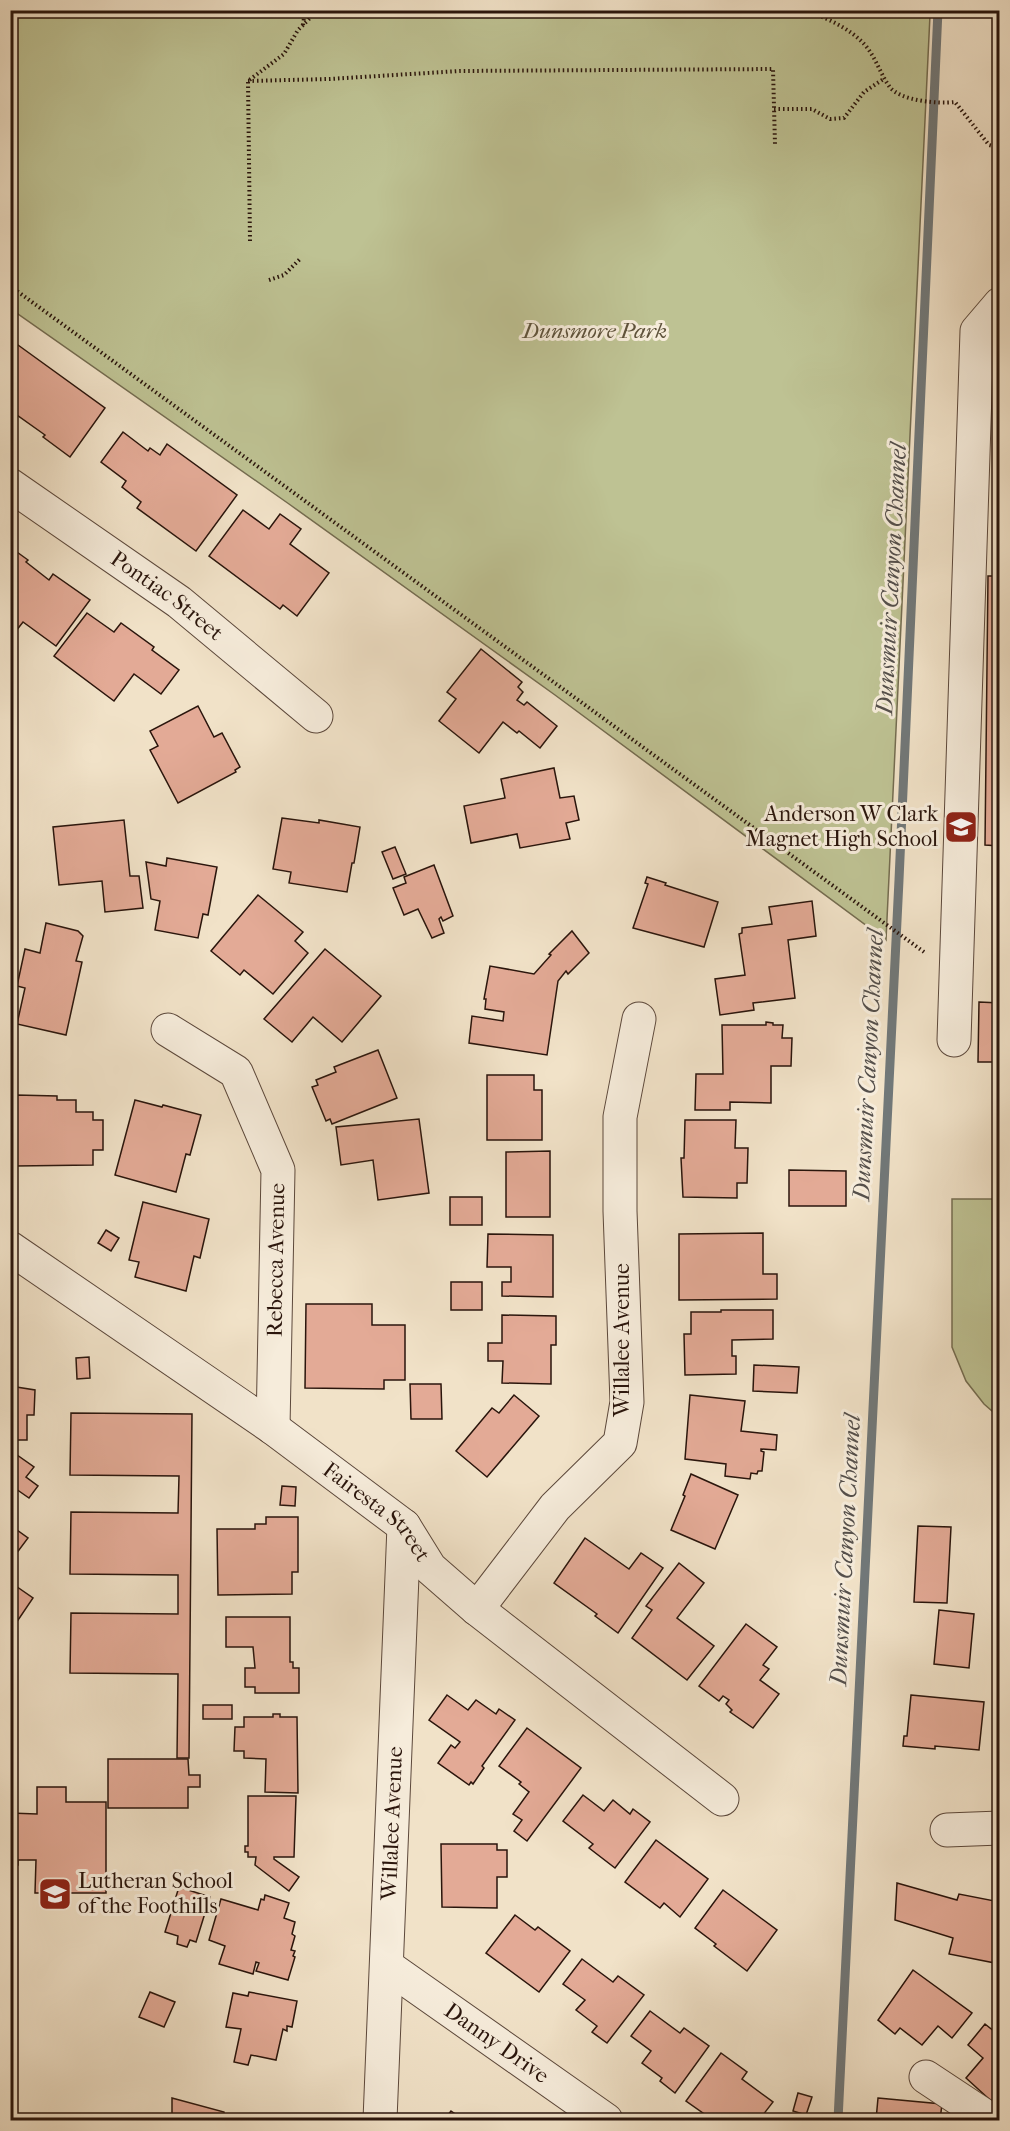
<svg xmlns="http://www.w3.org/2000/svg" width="1010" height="2131" viewBox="0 0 1010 2131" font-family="'IM FELL French Canon',serif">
<rect width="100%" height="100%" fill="#f1e2c8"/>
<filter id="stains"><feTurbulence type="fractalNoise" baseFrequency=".00333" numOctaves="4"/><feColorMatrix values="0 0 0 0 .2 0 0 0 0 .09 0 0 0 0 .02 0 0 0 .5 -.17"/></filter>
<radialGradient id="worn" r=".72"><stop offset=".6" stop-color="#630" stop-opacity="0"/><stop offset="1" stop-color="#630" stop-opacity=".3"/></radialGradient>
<g fill="#bec293" stroke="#746c50" stroke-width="1.5">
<path d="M11,10H923L930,15L886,940L555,695L289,504L11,309Z"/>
<path d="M952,1199H999V1417L984,1404L966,1381L952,1347Z"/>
</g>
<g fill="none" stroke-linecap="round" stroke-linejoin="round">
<path stroke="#717879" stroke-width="9" d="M838,2120L899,880L938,10"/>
</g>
<g fill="#e3aa96" stroke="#2a150c" stroke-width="1.5">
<path d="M18,345L105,408L70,457L43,437L45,435L10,410V355Z"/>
<path d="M123,432L148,451L150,448L160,455L167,444L237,495L196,551L137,508L141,502L122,487L126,481L101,462Z"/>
<rect x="996" y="482" width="4" height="80"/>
<path d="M243,510L269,529L280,514L301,529L290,544L329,573L297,616L283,605L280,609L209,556Z"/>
<path d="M10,547L28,560L26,562L49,580L53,574L90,600L56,646L23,622L16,631L10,627Z"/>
<path d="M988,576H1000V846L985,845Z"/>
<path d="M87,613L114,632L121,623L154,647L152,650L179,670L161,694L134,674L114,701L54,656Z"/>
<path d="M481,649L522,682L518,687L523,692L517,700L524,705L527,702L557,726L540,748L519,731L517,733L503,722L479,753L439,721L456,699L447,692Z"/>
<path d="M198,706L214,737L222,733L240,767L235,770L236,772L178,803L150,750L158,746L150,731Z"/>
<path d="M554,768L560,798L574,796L579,820L566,823L570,839L520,848L517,834L471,843L464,806L505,798L501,779Z"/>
<path d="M282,818L319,823V820L360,827L354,863H352L347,892L289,883L291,872L273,869Z"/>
<path d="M124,820L130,876H139L143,908L105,912L102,881L59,885L53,827Z"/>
<path d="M395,847L406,874L393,879L382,852Z"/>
<path d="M167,858L217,867L208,915L203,914L198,938L155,930L160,901L151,899L146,862L166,866Z"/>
<path d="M434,865L453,916L443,921L441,917L439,919L444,933L432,938L418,909L404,915L393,888L406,883L404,877Z"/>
<path d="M647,877L666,883L665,885L718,902L704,947L633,928L648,884L645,883Z"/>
<path d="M258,895L303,932L295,941L308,953L273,994L244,970L240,975L211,951Z"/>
<path d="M812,901L816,936L788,940L795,998L753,1003L754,1010L720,1015L715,979L745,975L739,934L742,933V928L772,924L769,907Z"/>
<path d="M46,923L78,931L83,936L76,961L82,962L66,1035L17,1024L25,988L17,986L25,949L40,953Z"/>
<path d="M572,931L589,953L568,974L566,971L558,981L547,1055L469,1043L472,1016L503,1021L504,1012L485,1009L486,999H484L490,966L534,974L551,955L549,954Z"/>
<path d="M325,949L381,996L342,1042L313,1017L292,1042L264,1019Z"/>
<path d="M979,1002L1000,1003V1062H978Z"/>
<path d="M766,1022L773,1023V1025H783L782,1038H792L791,1066H771V1103L730,1102V1110H695L696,1074H723L722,1025H766Z"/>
<path d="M378,1050L397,1098L332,1124L330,1119L326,1121L312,1087L318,1085L316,1080L336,1072L334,1067Z"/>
<path d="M487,1075H534V1090H542V1140H487Z"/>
<path d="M16,1095L57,1096V1100H76V1112H93V1120H103V1150H93V1165L15,1166Z"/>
<path d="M135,1100L162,1107L163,1105L201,1115L190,1155L186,1154L176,1192L115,1175Z"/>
<path d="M419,1119L429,1193L378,1200L373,1160L341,1165L336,1127Z"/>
<path d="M685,1120H736L735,1148H748L747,1183H737V1198L683,1197L681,1158H684Z"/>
<path d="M550,1151V1217H506V1152Z"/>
<path d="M789,1170L846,1171V1206H789Z"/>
<rect x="450" y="1197" width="32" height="28"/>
<path d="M143,1202L209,1219L200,1258L194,1256L186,1291L135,1277L139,1262L129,1260Z"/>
<path d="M106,1230L119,1238L111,1251L98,1243Z"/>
<path d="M763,1233V1274H777V1299L679,1300V1234Z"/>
<path d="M488,1234L553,1235V1297L502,1296V1282H511V1267H487Z"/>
<rect x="451" y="1282" width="31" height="28"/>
<path d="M306,1304H372V1325H405V1380H384V1389L305,1388Z"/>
<path d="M721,1310H773V1339L732,1340V1356H736V1374L685,1375L684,1334H691V1312H721Z"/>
<path d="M502,1315L556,1316V1345H551V1384L502,1383L503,1361H488V1343H502Z"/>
<path d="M89,1357L90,1378L77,1379L76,1358Z"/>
<path d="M754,1365L799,1367L797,1393L753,1391Z"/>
<path d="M410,1384H441L442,1419H411Z"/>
<path d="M10,1386L35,1390L34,1415H27V1440H11V1445Z"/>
<path d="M514,1395L539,1416L487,1477L456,1451L492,1408L499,1413Z"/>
<path d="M690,1395L745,1401L741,1431L777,1435L776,1450L761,1449V1451L764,1452L762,1471H758L757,1474L751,1473L750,1479L725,1476L726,1464L685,1459Z"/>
<path d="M71,1413L192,1414L189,1758H177L178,1674L70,1673L71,1613L178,1614V1575L70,1574L71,1512L178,1513L179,1476L70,1475Z"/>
<path d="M10,1450L34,1467L26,1477L38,1486L29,1498L16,1489L14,1492L10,1490Z"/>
<path d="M691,1474L738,1495L715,1549L671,1530L685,1496L683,1495Z"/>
<path d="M282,1486L296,1487L295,1506L280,1505Z"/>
<path d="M266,1517H298V1572H292V1594L218,1595L217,1529H255V1524H266Z"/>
<path d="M10,1525L28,1538L10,1562Z"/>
<path d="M918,1526L951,1527L947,1603L914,1602Z"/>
<path d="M585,1538L629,1569L641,1553L663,1568L618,1633L595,1616L597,1614L554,1583Z"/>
<path d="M679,1563L704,1583L677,1618L714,1646L687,1680L632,1638L652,1610L646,1606Z"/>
<path d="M10,1582L33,1598L12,1629L10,1628Z"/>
<path d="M939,1610L974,1614L969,1668L934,1664Z"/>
<path d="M226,1617H290V1662H293V1668H299V1693H255V1687H245V1668H255L253,1647H226Z"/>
<path d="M746,1624L777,1647L763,1665L769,1669L760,1680L779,1694L753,1728L730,1712L732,1710L726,1704L729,1700L723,1696L719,1701L699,1686Z"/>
<path d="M447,1695L468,1710L476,1700L496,1714L499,1709L515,1720L482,1766L484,1768L473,1784L471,1782L469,1785L438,1763L451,1745L455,1748L460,1742L429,1720Z"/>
<path d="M911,1695L984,1702L979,1750L935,1746V1749L903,1746L904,1736H907Z"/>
<rect x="203" y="1705" width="29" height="14"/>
<path d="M273,1714H280V1717H297L298,1793L265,1792L266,1759L244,1758V1751H234L235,1727H244V1717H273Z"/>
<path d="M527,1728L581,1768L527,1841L514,1831L522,1820L513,1814L529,1792L519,1784L521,1782L499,1766Z"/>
<path d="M108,1759H188L189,1775H200V1787H188V1808H108Z"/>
<path d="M37,1787H66V1802H106V1893H35L36,1860H18V1865H10V1813L37,1814Z"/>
<path d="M583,1795L604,1811L613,1800L630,1814L633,1809L650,1822L615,1868L589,1848L593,1844L563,1821Z"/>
<path d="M248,1796H296L294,1857H274V1859L299,1877L289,1891L255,1865L256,1857H248V1852H245V1846H248Z"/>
<path d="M656,1840L708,1879L680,1917L664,1903L660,1908L625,1882Z"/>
<path d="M441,1844H497V1850H507V1877H497V1908L442,1907Z"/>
<path d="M897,1883L957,1900L959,1894L1000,1902V1964L949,1954L953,1938L895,1920Z"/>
<path d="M179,1887L210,1897L196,1942L190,1940L187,1947L177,1944L178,1936L165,1932Z"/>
<path d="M723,1890L777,1930L747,1971L714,1946L716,1944L695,1928Z"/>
<path d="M265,1895L289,1903L284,1918L295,1922L292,1934L295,1936L291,1950L295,1951L293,1956L295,1957L288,1980L256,1971L259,1963L256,1962L253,1974L219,1964L225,1946L209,1940L221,1899L258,1910L261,1899L264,1900Z"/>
<path d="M515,1915L535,1930L538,1927L570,1951L539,1992L486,1953Z"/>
<path d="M582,1959L613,1982L618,1976L644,1995L607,2043L592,2032L597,2026L576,2010L585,2000L563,1984Z"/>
<path d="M913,1970L972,2013L952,2038L938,2026L922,2045L900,2028L895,2034L878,2020Z"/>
<path d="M150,1992L175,2002L164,2027L139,2017Z"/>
<path d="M249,1992L297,2001L292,2027L287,2026V2031L283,2029L276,2060L251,2055L248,2065L234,2062L241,2029L226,2027L233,1993L248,1996Z"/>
<path d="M650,2011L680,2033L684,2028L709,2046L675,2093L660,2081L662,2078L642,2063L651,2051L631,2036Z"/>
<path d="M985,2024L1000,2036V2109L966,2078L983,2058L968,2045Z"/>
<path d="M721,2053L747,2072L742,2079L773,2102L759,2120H739L732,2115L728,2120H713L686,2101Z"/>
<path d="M798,2093L812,2097L806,2115L793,2111Z"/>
<path d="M172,2098L224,2112V2120H172Z"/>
<path d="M878,2098L942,2104L940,2120H876Z"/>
<path d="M451,2111L464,2120H444Z"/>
</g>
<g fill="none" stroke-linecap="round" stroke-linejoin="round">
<defs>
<g id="minor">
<path id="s1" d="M10,485L179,602L316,716"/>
<path d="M168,1030L236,1072L278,1170L273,1428"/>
<path d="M954,1040L977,331L1000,304"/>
<path id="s2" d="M10,1248L273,1428L404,1526L430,1568L477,1609L722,1799"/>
<path d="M477,1609L555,1507L620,1443L627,1402L620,1211V1117L639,1019"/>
<path d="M947,1830L1000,1828"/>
<path id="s3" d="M387,1966L606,2120"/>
<path d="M926,2077L991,2120"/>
<path id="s4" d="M380,2120L404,1526"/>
</g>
</defs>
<use href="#minor" stroke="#5c483b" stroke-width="35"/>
<g stroke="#2a150c" stroke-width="4" stroke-dasharray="1.5 3" stroke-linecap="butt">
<path d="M805,10C826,18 850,28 865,45C876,58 880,73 889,86C899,101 938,104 955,102L989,145L1000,148"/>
<path d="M303,25L305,10"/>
<path d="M248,81L329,79L460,71L773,69L775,144"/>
<path d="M774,109H812L830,119L844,118L864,92L885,78"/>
<path d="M250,241L248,81L284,54L298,30L318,10"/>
<path d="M269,280L284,275L301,258"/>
<path d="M10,286L924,952"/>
</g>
<use href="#minor" stroke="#f6ecdb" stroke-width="33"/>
</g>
<defs>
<symbol id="school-square" viewBox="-11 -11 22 22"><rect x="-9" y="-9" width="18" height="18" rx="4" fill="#8f2418" stroke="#f6ecdb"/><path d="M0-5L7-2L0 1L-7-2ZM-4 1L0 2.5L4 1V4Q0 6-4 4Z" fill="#fff"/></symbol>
</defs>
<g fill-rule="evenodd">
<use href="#school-square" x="942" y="808" width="38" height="38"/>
<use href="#school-square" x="36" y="1875" width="38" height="38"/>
</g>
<g text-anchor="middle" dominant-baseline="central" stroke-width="6" stroke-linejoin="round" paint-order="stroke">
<g font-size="22" font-style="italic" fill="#5e523b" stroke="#f6ecdb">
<text x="595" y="331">Dunsmore Park</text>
</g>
<g font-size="22" fill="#2a150c" stroke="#f6ecdb">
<text stroke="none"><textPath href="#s1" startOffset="192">Pontiac Street</textPath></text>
<text transform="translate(276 1260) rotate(-89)">Rebecca Avenue</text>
<text transform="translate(622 1340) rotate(-90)">Willalee Avenue</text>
<text stroke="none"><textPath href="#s2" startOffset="453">Fairesta Street</textPath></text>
<text stroke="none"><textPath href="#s4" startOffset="297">Willalee Avenue</textPath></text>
<text stroke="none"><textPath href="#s3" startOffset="134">Danny Drive</textPath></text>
</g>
<g font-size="22" fill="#2a150c" stroke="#f6ecdb" text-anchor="end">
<text x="938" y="814">Anderson W Clark<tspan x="938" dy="25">Magnet High School</tspan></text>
<text x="78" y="1881" text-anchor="start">Lutheran School<tspan x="78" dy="25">of the Foothills</tspan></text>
</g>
<g font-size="24" font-style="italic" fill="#544f4b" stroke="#f6ecdb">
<text transform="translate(891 579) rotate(-87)">Dunsmuir Canyon Channel</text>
<text transform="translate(868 1065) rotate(-87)">Dunsmuir Canyon Channel</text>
<text transform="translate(845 1550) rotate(-87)">Dunsmuir Canyon Channel</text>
</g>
</g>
<rect width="1010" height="2131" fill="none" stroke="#f1e2c8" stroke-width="36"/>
<rect x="12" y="12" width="986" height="2107" fill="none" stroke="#2a150c" stroke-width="3"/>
<rect x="18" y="18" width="974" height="2095" fill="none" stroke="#2a150c" stroke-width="1.5"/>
<rect width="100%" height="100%" filter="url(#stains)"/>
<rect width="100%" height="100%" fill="url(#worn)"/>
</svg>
